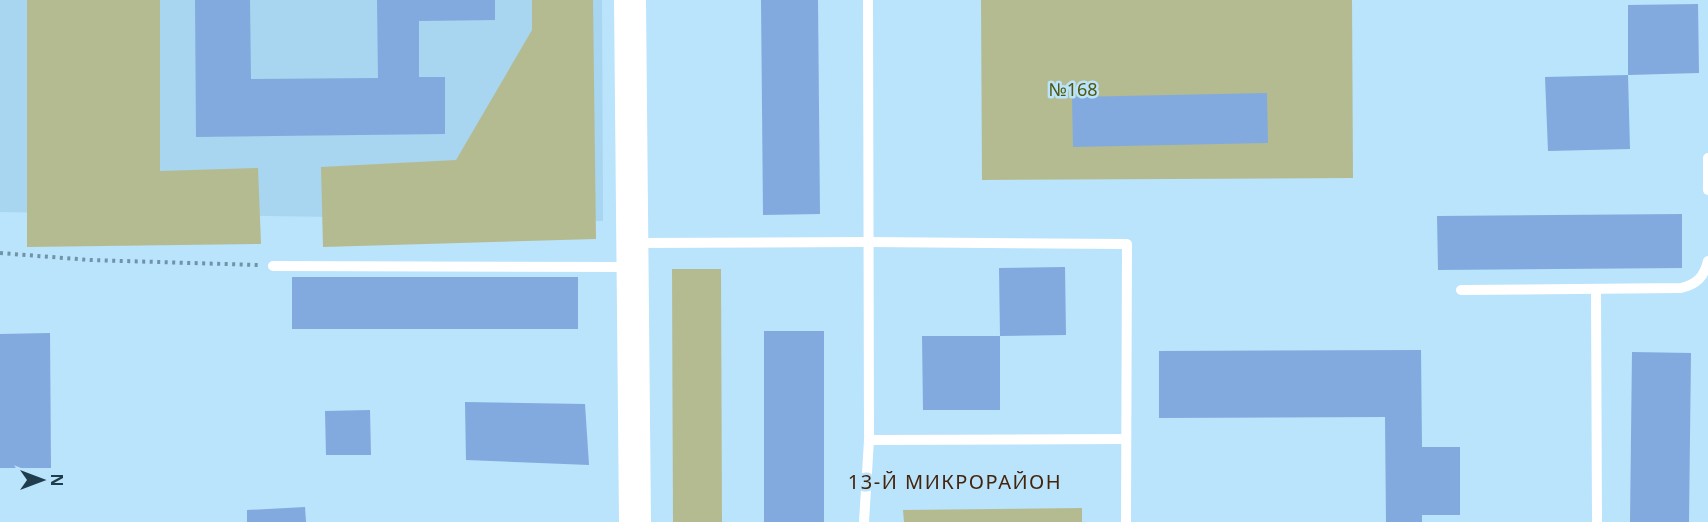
<svg xmlns="http://www.w3.org/2000/svg" width="1708" height="522" viewBox="0 0 1708 522" font-family="'Noto Sans',sans-serif">
<rect width="100%" height="100%" fill="#bae3fc"/>
<path fill="#a8d5ef" d="M0,0H602L603,221L0,212Z"/>
<g fill="#b5bb91">
<path d="M27,0H160V171L258,168L261,244L27,247Z"/>
<path d="M532,0H593L596,239L323,247L321,167L456,160L532,30Z"/>
<path d="M981,0H1352L1353,178L982,180Z"/>
<path d="M672,269H721L722,522H673Z"/>
<path d="M1082,508V522H904L903,510Z"/>
</g>
<g fill="#82aade">
<path d="M195,0H250L251,79L378,78L377,0H495V20L419,21V77H445V134L196,137Z"/>
<path d="M761,0H818L820,214L763,215Z"/>
<path d="M1698,4L1699,73L1628,75V5Z"/>
<path d="M1628,75L1630,149L1548,151L1545,77Z"/>
<path d="M1267,93L1268,143L1073,147L1072,97Z"/>
<path d="M1682,214V268L1438,270L1437,216Z"/>
<path d="M1065,267L1066,335L1000,336L999,268Z"/>
<rect x="292" y="277" width="286" height="52"/>
<rect x="764" y="331" width="60" height="191"/>
<path d="M50,333L51,468H0V334Z"/>
<path d="M922,336H1000V410H923Z"/>
<path d="M1421,350L1422,447H1460V515H1422V522H1386L1385,417L1159,418V351Z"/>
<path d="M1632,352L1691,353L1689,522H1630Z"/>
<path d="M465,402L585,404L589,465L466,460Z"/>
<path d="M370,410L371,455H326L325,411Z"/>
<path d="M305,507L306,522H247V510Z"/>
</g>
<g fill="none" stroke-linecap="round" stroke-linejoin="round">
<path stroke="#7093a8" stroke-width="4" stroke-dasharray="3 4.5" stroke-linecap="butt" d="M0,253L90,260L258,265"/>
<g stroke="#fff" stroke-width="10">
<path d="M1708,158V190"/>
<path d="M636,243L868,242L1127,244L1126,522"/>
<path d="M273,266L630,267"/>
<path d="M1596,289L1597,522"/>
<path d="M1461,290L1681,288C1697,284 1704,277 1708,261"/>
<path d="M869,440L1126,439"/>
<path d="M864,522L869,440L868,0"/>
</g>
<path stroke="#fff" stroke-width="32" d="M630,0L635,522"/>
</g>
<g text-anchor="middle" dominant-baseline="central" stroke-width="5" stroke-linejoin="round" paint-order="stroke">
<g font-size="18" fill="#51580c" stroke="#bae3fc">
<text x="1073" y="89">№168</text>
</g>
<g font-size="20" letter-spacing="1.5" fill="#44240c" stroke="#bae3fc">
<text x="955" y="481">13-Й МИКРОРАЙОН</text>
</g>
</g>
<g transform="translate(42 480) rotate(90)" stroke="#bae3fc" stroke-width="4.5" paint-order="stroke">
<path d="M0-4.5L10 22L0 15L-10 22Z" fill="#203d4e"/>
<text y="-9" font-size="16" font-weight="bold" text-anchor="middle" fill="#203d4e">N</text>
</g>
</svg>
